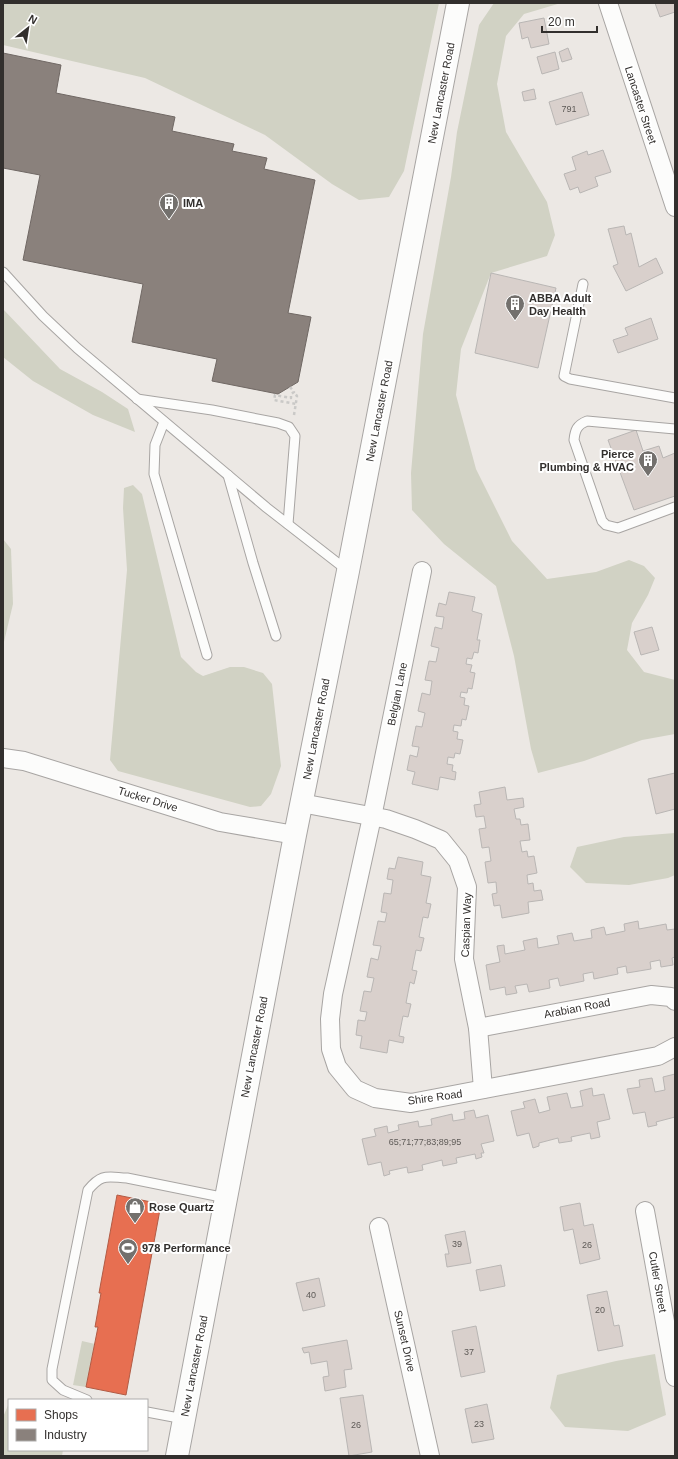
<svg xmlns="http://www.w3.org/2000/svg" width="678" height="1459" viewBox="0 0 678 1459" font-family="Arial,sans-serif">
<rect width="100%" height="100%" fill="#ece8e4"/>
<g fill="#d1d2c4">
<path d="M3,3H439L404,171L389,197L359,200L332,184L265,135L145,78L3,45Z"/>
<path d="M494,3H561L524,14L506,36L497,84L506,132L547,202L555,235L547,256L491,273L461,349L456,395L476,469L512,541L547,579L596,572L629,560L644,566L655,578L648,595L632,623L627,650L644,672L675,680V734L642,740L584,761L538,773L531,749L514,656L496,586L444,544L412,510L411,473L423,334L451,177L457,132L479,25Z"/>
<path d="M3,309L60,369L102,392L128,409L135,432L93,415L33,381L3,357Z"/>
<path d="M133,485L142,494L181,657L196,672L203,676L230,667H244L263,673L272,684L281,766L271,794L261,806L250,807L118,771L110,760L127,570L123,508L124,488Z"/>
<path d="M3,539L11,549L13,604L3,646Z"/>
<path d="M675,833V875L668,878L629,885L586,883L570,867L577,847L624,837Z"/>
<path d="M82,1341L95,1344L86,1387L73,1385Z"/>
<path d="M655,1354L666,1415L628,1431L565,1427L550,1408L557,1375L616,1361Z"/>
<path d="M9,1403V1450H63L62,1456H3V1417Z"/>
</g>
<path fill="#e76f51" stroke="#b15c46" d="M117,1195L161,1204L126,1395L86,1387L98,1327H95L101,1293H99Z"/>
<path fill="#8a817c" stroke="#706864" d="M3,53L61,65L56,93L175,117L172,131L234,144L232,151L267,158L264,169L315,180L288,313L311,317L298,382L278,394L212,381L217,359L132,342L143,284L23,260L40,175L3,168Z"/>
<g fill="#d9d0cc" stroke="#b9b6b4">
<path d="M655,3H675V12L660,17Z"/>
<path d="M544,18L549,44L531,48L528,37L522,39L519,23Z"/>
<path d="M568,48L572,59L562,62L559,52Z"/>
<path d="M555,52L559,69L542,74L537,57Z"/>
<path d="M534,89L536,99L524,101L522,92Z"/>
<path d="M582,92L589,115L556,125L549,102Z"/>
<path d="M603,150L611,172L595,177L598,186L580,193L578,187L570,190L564,174L576,170L572,157L587,151L588,155Z"/>
<path d="M624,226L626,235L631,233L639,267L656,258L663,273L626,291L613,266L618,264L608,229Z"/>
<path d="M491,273L556,288L538,368L475,353Z"/>
<path d="M651,318L658,339L618,353L613,340L628,335L625,328Z"/>
<path d="M636,430L643,451L659,446L663,458L675,453V496L634,510L608,440Z"/>
<path d="M449,592L475,597L472,611L482,614L477,640H480L478,653L474,652L472,659L467,658L466,664L472,665L470,672L475,673L472,689L468,688L467,693L461,692L460,697L465,698L464,705L469,706L466,720L462,719L461,726L454,725L453,731L458,732L457,739L463,740L460,754L455,753L454,758L448,757L447,764L453,765L452,771L456,772L455,780L440,777L438,790L412,784L415,772L407,770L410,755L417,757L419,747L412,746L416,726L422,727L425,713L418,711L422,693L430,695L432,681L425,680L429,661L436,662L439,648L431,646L435,627L442,629L444,617L436,616L439,603L446,605Z"/>
<path d="M652,627L659,650L641,655L634,632Z"/>
<path d="M675,773V809L656,814L648,779Z"/>
<path d="M505,787L507,800L523,798L524,807L514,809L516,819H520L521,825L528,824L530,840L520,841L522,852L527,851L528,857L534,856L537,873L527,875L528,884L533,883L534,891L541,890L543,900L528,902L529,913L502,918L500,905L494,906L492,894L497,893L496,882L488,883L485,862L491,861L489,847L482,848L479,829L486,828L484,816L476,817L474,805L481,804L479,792Z"/>
<path d="M398,857L423,862L421,875L431,877L426,903L431,904L428,918L423,917L419,937L424,938L421,951L416,950L412,970L417,971L414,984L410,982L406,1003L411,1004L408,1017L403,1016L399,1036L404,1037L403,1043L389,1040L387,1053L360,1048L362,1036L356,1035L358,1020L365,1021L367,1012L360,1011L364,991L371,992L374,978L367,977L371,958L378,960L381,946L373,945L378,921L385,922L387,913L381,912L384,893L391,894L393,880L387,879L389,868L395,869Z"/>
<path d="M638,921L639,929L666,924L667,930L675,929V957L672,958L673,965L661,967L660,960L650,962L651,969L627,973L626,966L617,968L618,974L594,979L593,972L583,974L584,981L560,986L558,978L549,980L550,988L529,992L527,984L515,986L517,993L506,995L505,987L490,990L486,965L500,962L497,946L504,945L505,954L525,950L523,941L537,938L538,948L559,944L557,936L572,933L574,941L592,938L591,930L604,927L606,935L625,931L624,924Z"/>
<path d="M675,1074V1117L656,1122L657,1125L648,1127L645,1112L633,1114L627,1089L640,1087L639,1080L652,1078L655,1092L665,1090L663,1077Z"/>
<path d="M592,1088L593,1096L604,1094L610,1119L597,1122L600,1137L591,1139L590,1133L571,1137L572,1141L559,1143L558,1138L539,1143V1146L533,1148L529,1133L517,1136L511,1111L525,1108L523,1102L535,1099L539,1113L550,1110L547,1097L567,1093L571,1108L583,1106L580,1091Z"/>
<path d="M474,1110L476,1118L488,1115L494,1141L481,1144L484,1153H481L482,1157L476,1159L475,1154L456,1158L457,1163L443,1166L442,1160L422,1165L423,1170L408,1173L407,1167L389,1171L390,1174L384,1176L381,1162L368,1165L362,1139L376,1136L374,1129L387,1126L388,1133L399,1130L398,1125L418,1121L419,1127L432,1125L431,1119L452,1114L453,1121L465,1119L464,1112Z"/>
<path d="M580,1203L584,1226L593,1224L600,1259L580,1264L573,1229L564,1231L560,1207Z"/>
<path d="M465,1231L471,1263L447,1267L445,1254H449L445,1235Z"/>
<path d="M501,1265L505,1286L480,1291L476,1270Z"/>
<path d="M319,1278L325,1306L303,1311L296,1283Z"/>
<path d="M607,1291L614,1326L619,1325L623,1346L598,1351L587,1295Z"/>
<path d="M476,1326L485,1372L461,1377L452,1331Z"/>
<path d="M347,1340L352,1369L344,1370L346,1387L325,1391L323,1377L329,1376L327,1361L311,1364L309,1352L304,1353L302,1348Z"/>
<path d="M363,1395L372,1452L349,1456L340,1398Z"/>
<path d="M487,1404L494,1439L472,1443L465,1409Z"/>
</g>
<g fill="none" stroke-linecap="round" stroke-linejoin="round">
<defs>
<g id="service">
<path d="M3,272L43,316L77,348L267,508L348,571"/>
<path d="M583,284L564,376L570,379L675,398"/>
<path d="M137,399L212,410L278,423L289,427L295,436L288,524"/>
<path d="M164,422L155,445L154,474L207,655"/>
<path d="M675,429L587,421C577,425 575,430 574,440L602,521L606,525L618,528L675,507"/>
<path d="M228,475L253,563L276,636"/>
<path d="M87,1400L63,1390L52,1380V1369L88,1190C102,1173 107,1177 127,1178L226,1198"/>
<path d="M147,1412L184,1419"/>
</g>
<g id="minor">
<path d="M608,3L675,207"/>
<path d="M422,571L372,817L333,994L330,1019L331,1049L337,1067L355,1089L375,1098L411,1103L658,1056L675,1047"/>
<path d="M3,758L24,761L220,822L295,835"/>
<path d="M301,803L386,819L415,829L441,840L458,861L467,887L464,959L478,1028L483,1089"/>
<path d="M478,1028L651,995L671,997L675,1001"/>
<path d="M645,1211L675,1377"/>
<path d="M379,1227L430,1456"/>
</g>
<path id="secondary" d="M177,1456L295,835L348,571L458,3"/>
</defs>
<use href="#service" stroke="#a8a5a3" stroke-width="11"/>
<use href="#minor" stroke="#a8a5a3" stroke-width="20"/>
<use href="#secondary" stroke="#a8a5a3" stroke-width="24"/>
<g stroke="#cac9c7" stroke-width="2.5" stroke-dasharray="3 3" stroke-linecap="butt">
<path d="M290,387L294,392L291,394V398L275,395L274,400L296,404"/>
<path d="M294,415L297,396L294,392"/>
</g>
<use href="#service" stroke="#fcfcfb" stroke-width="9"/>
<use href="#minor" stroke="#fcfcfb" stroke-width="18"/>
<use href="#secondary" stroke="#fcfcfb" stroke-width="22"/>
</g>
<defs>
<symbol id="building-pin" viewBox="-11 -11 22 30"><path d="M0 17L-7.5 6A9.5 9.5 0 1 1 7.5 6Z" fill="#73706d" stroke="#fff"/><path d="M-4-6H4V6H1V3H-1V6H-4ZM-2.5-4.3h1.7v1.8h-1.7ZM.8-4.3h1.7v1.8H.8ZM-2.5-1h1.7V.8h-1.7ZM.8-1h1.7V.8H.8Z" fill="#fff"/></symbol>
<symbol id="shop-pin" viewBox="-11 -11 22 30"><path d="M0 17L-7.5 6A9.5 9.5 0 1 1 7.5 6Z" fill="#73706d" stroke="#fff"/><path d="M-5-2.5h2.3a2.7 3.5 0 0 1 5.4 0H5L5.5 6h-11ZM-1.5-2.5h3a1.5 2.3 0 0 0-3 0Z" fill="#fff"/></symbol>
<symbol id="stadium-pin" viewBox="-11 -11 22 30"><path d="M0 17L-7.5 6A9.5 9.5 0 1 1 7.5 6Z" fill="#73706d" stroke="#fff"/><path d="M0-5a6.5 5 0 1 0 0 10a6.5 5 0 1 0 0-10ZM-3.5-1.8h7v3.6h-7Z" fill="#fff"/></symbol>
</defs>
<g fill-rule="evenodd">
<use href="#building-pin" x="158" y="192" width="22" height="30"/>
<use href="#building-pin" x="504" y="293" width="22" height="30"/>
<use href="#building-pin" x="637" y="449" width="22" height="30"/>
<use href="#shop-pin" x="124" y="1196" width="22" height="30"/>
<use href="#stadium-pin" x="117" y="1237" width="22" height="30"/>
</g>
<g text-anchor="middle" dominant-baseline="central" stroke-width="4" stroke-linejoin="round" paint-order="stroke">
<g font-size="9" fill="#5e5a57">
<text x="569" y="109">791</text>
<text x="425" y="1142">65;71;77;83;89;95</text>
<text x="457" y="1244">39</text>
<text x="587" y="1245">26</text>
<text x="311" y="1295">40</text>
<text x="600" y="1310">20</text>
<text x="469" y="1352">37</text>
<text x="479" y="1424">23</text>
<text x="356" y="1425">26</text>
</g>
<g font-size="11" fill="#322f2d" stroke="#fff">
<text transform="translate(441 93) rotate(-79)">New Lancaster Road</text>
<text transform="translate(641 105) rotate(72)">Lancaster Street</text>
<text transform="translate(379 411) rotate(-79)">New Lancaster Road</text>
<text transform="translate(397 694) rotate(-79)">Belgian Lane</text>
<text transform="translate(316 729) rotate(-79)">New Lancaster Road</text>
<text transform="translate(148 799) rotate(17)">Tucker Drive</text>
<text transform="translate(466 925) rotate(-88)">Caspian Way</text>
<text transform="translate(577 1008) rotate(-11)">Arabian Road</text>
<text transform="translate(254 1047) rotate(-79)">New Lancaster Road</text>
<text transform="translate(435 1097) rotate(-8)">Shire Road</text>
<text transform="translate(658 1282) rotate(80)">Cutler Street</text>
<text transform="translate(405 1341) rotate(77)">Sunset Drive</text>
<text transform="translate(194 1366) rotate(-79)">New Lancaster Road</text>
</g>
<g font-size="11" font-weight="bold" fill="#322f2d" stroke="#fff" text-anchor="start">
<text x="183" y="203">IMA</text>
<text x="529" y="298">ABBA Adult<tspan x="529" dy="13">Day Health</tspan></text>
<text x="634" y="454" text-anchor="end">Pierce<tspan x="634" dy="13">Plumbing &amp; HVAC</tspan></text>
<text x="149" y="1207">Rose Quartz</text>
<text x="142" y="1248">978 Performance</text>
</g>
</g>
<rect width="678" height="1459" fill="none" stroke="#322f2d" stroke-width="8"/>
<rect x="8" y="1399" width="140" height="52" fill="#ffffff" stroke="#adacab"/>
<rect x="16" y="1409" width="20" height="12" fill="#e76f51" stroke="#adacab"/>
<text x="44" y="1419" font-size="12" fill="#322f2d">Shops</text>
<rect x="16" y="1429" width="20" height="12" fill="#8a817c" stroke="#adacab"/>
<text x="44" y="1439" font-size="12" fill="#322f2d">Industry</text>
<g transform="translate(28 28) rotate(30)" stroke="#ffffff" stroke-width="3" paint-order="stroke">
<path d="M0-3L7 15L0 10L-7 15Z" fill="#322f2d"/>
<text y="-6" font-size="11" font-weight="bold" text-anchor="middle" fill="#322f2d">N</text>
</g>
<path d="M542 26v6h55v-6" fill="none" stroke="#322f2d" stroke-width="2"/>
<text x="548" y="26" font-size="12" fill="#322f2d" stroke="#ffffff" stroke-width="3" paint-order="stroke">20 m</text>
</svg>
